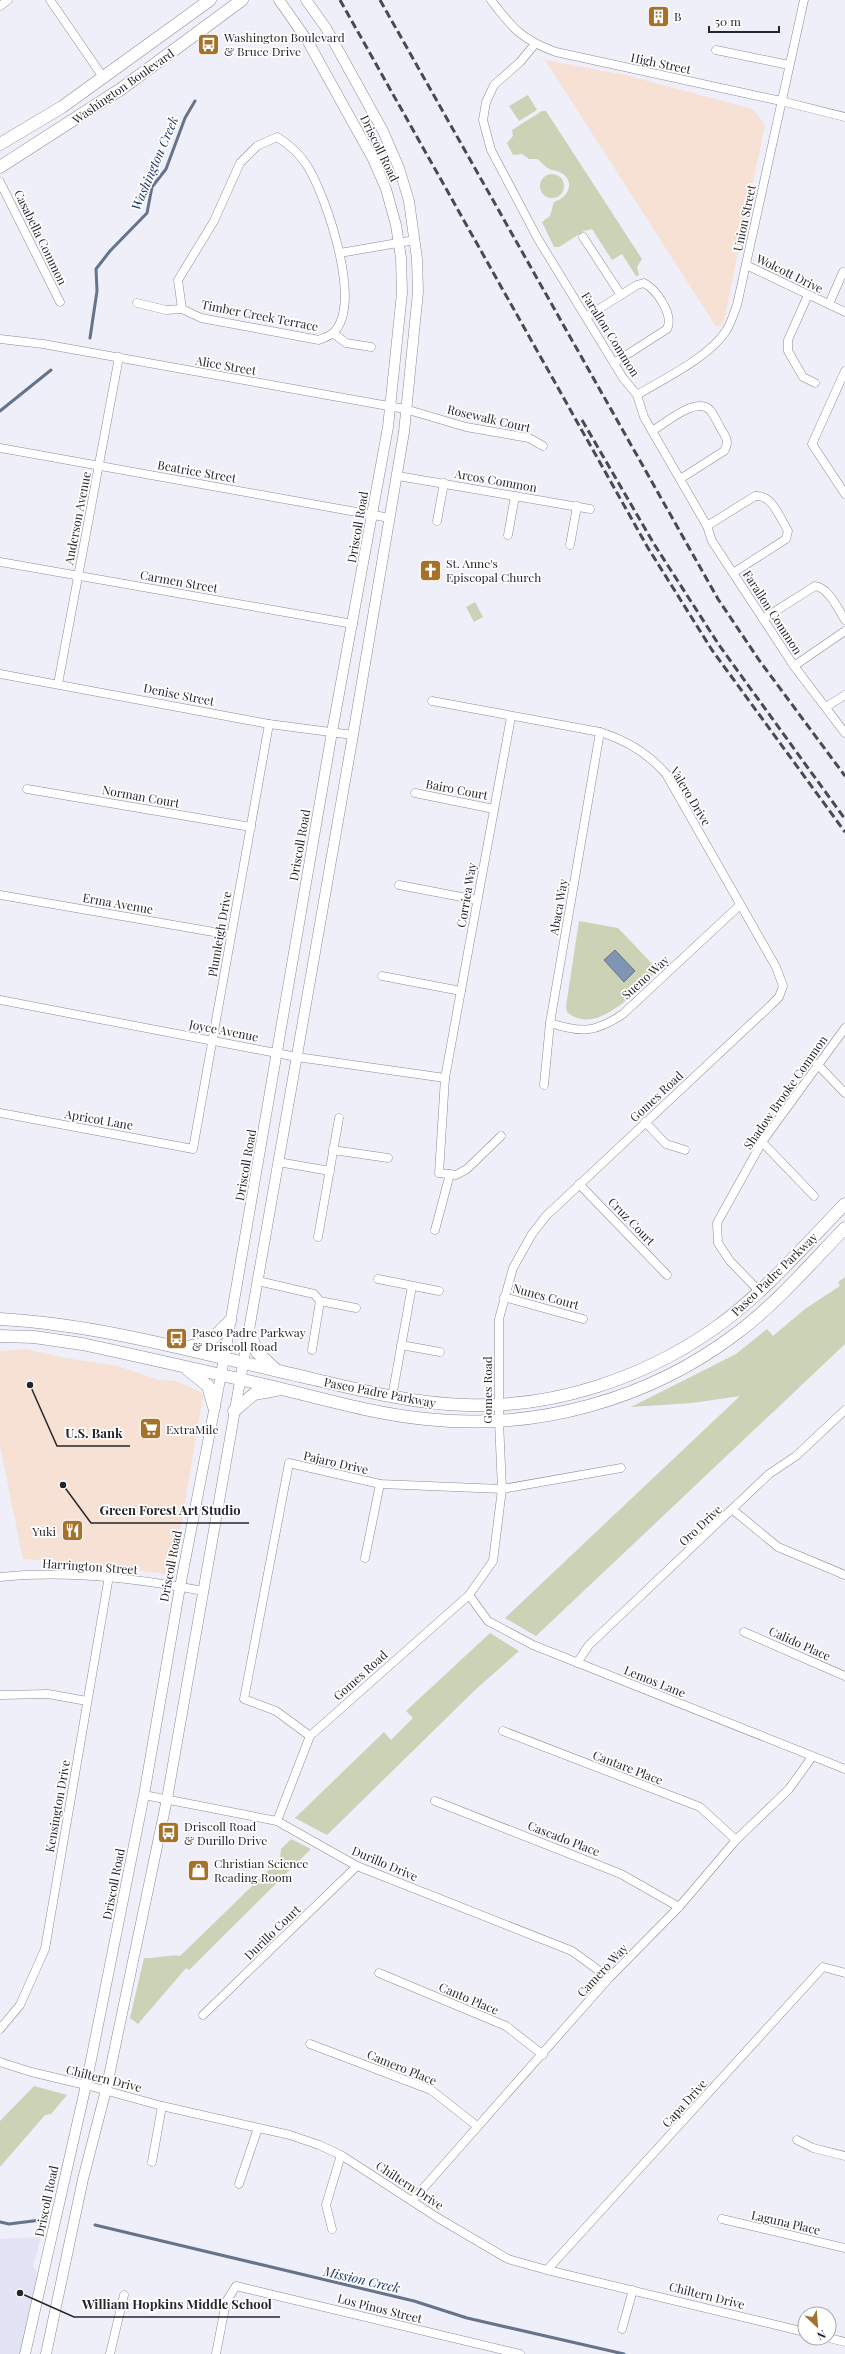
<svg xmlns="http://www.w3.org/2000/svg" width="845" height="2354" viewBox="0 0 845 2354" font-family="'Playfair Display',serif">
<rect width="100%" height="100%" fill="#eeeff9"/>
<g fill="#f7e1d4">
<path d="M545,60L625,75L753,109L765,125L724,320L719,327L715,325Z"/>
<path d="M26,1349L65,1358L118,1366L159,1380L176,1381L201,1392L203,1397L174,1567L171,1573L164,1574L89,1563L23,1559L0,1446V1351Z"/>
</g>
<path fill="#e2e3f5" d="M41,2237L33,2266L42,2280L25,2354H0V2239Z"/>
<g fill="#cbd2b6">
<path d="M528,95L537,110L519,121L509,106Z"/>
<path d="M542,111H546L642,259L637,267L639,275L636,276L622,254L612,260L592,229L584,231L559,247H554L542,222L550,216L554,202C566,199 576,184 563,174C558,170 551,171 546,167C542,164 541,161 537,159H529L522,154L513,155L507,143L513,136L512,130Z"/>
<circle cx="552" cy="186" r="12"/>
<path d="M475,602L483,617L474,622L466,607Z"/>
<path d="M579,921L618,928L658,970C638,989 597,1038 567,1012L566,1006Z"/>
<path d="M845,1277V1344L536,1636L505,1618L740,1396L692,1403L631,1407L736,1354L767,1329L773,1336L805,1309L840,1286L838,1282Z"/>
<path d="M490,1633L519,1651L474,1691L327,1835L295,1818L384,1732L391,1740L413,1718L406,1711Z"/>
<path d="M291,1839L311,1849L189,1970L186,1968L138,2024L130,2018L144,1958C157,1959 167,1954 180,1956L280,1859L281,1849Z"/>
<path d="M34,2086L67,2095L51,2114L45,2115L0,2167V2121Z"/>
</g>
<path fill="#8094b5" stroke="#65738b" d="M615,950L635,971L624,982L604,960Z"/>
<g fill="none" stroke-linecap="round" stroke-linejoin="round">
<g stroke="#65738b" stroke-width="3">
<path d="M90,338L97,291L96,269L110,251L147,213L152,187L166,169L185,118L195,101"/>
<path d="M0,411L51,370"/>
<path d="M0,2222L9,2224L41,2220"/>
<path d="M95,2225L414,2301L467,2318L624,2354"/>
</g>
<defs>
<g id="minor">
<path d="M50,0L103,77"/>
<path d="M491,0C512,28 522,40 556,52L781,101L845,117"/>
<path d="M0,6L8,0"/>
<path d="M535,44L520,62L494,85L486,102L483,120L491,150L538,239L623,378L637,395L644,417L707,526L712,541L794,666L845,733"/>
<path d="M716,50L789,65"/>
<path d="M277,137C290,145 300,154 308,167C326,197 364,305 333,333C330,336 323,338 319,340L201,318L182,309L178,280L214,221L240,163L257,146Z"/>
<path d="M0,182L60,302"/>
<path d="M583,237L621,295"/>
<path d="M340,253L415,240"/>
<path d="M746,265L845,312"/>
<path d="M808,295L788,340V351L803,377L815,383"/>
<path d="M137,303L166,310L182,309"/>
<path d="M829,304L843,272L845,273"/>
<path d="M586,317L637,285L644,283C657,290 674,315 667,329L614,363"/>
<path d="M333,333L346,343L371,347"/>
<path d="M0,339L43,344L405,409L466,427L529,438L543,446"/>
<path d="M845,371L812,444L845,494"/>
<path d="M637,395C665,378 708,358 726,331C731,323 734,313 737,305L804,0"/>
<path d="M652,431C666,423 696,396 710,410C714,415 718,423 721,429C726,437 730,442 724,451L680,479"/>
<path d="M0,448L390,518"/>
<path d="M398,476L590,509"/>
<path d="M437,521L444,483"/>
<path d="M707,526L755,496C772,494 780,518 788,531L786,539L733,573"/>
<path d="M508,535L515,496"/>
<path d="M570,545L577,506"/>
<path d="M0,562L353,624"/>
<path d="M763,619L815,586C829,588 838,609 845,620"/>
<path d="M794,666L845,631"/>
<path d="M0,674L269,724L353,735"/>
<path d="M58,684L119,357"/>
<path d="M826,707L845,695"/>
<path d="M27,789L251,827"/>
<path d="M415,793L494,809"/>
<path d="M399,885L477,900"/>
<path d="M0,895L231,935"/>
<path d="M382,976L461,991"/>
<path d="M0,1000L297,1057L445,1078"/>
<path d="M550,1023C581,1033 595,1033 623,1014L740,905"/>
<path d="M817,1064L845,1093"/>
<path d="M544,1085L550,1023L600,732"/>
<path d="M0,1113L193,1149L269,724"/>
<path d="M645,1122L666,1144L685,1150"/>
<path d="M501,1136L467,1169L456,1175L439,1173L445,1078L511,717"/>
<path d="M762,1142L814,1196"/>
<path d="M333,1150L388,1158"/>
<path d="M278,1162L330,1171"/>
<path d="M579,1184L667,1275"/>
<path d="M435,1230L450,1174"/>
<path d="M318,1237L339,1118"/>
<path d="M378,1279L439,1291"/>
<path d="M258,1281L314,1294L320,1301L356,1308"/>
<path d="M759,1291L730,1261L718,1243L717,1223L762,1142L845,1028"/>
<path d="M504,1297L583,1319"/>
<path d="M401,1345L440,1352"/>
<path d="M312,1350L320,1301"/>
<path d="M392,1397L412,1286"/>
<path d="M733,1510L778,1547L845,1575"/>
<path d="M365,1558L380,1484"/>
<path d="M0,1577C67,1570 136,1578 203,1591"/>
<path d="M469,1595L488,1621L533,1645L845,1769"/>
<path d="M744,1632L845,1676"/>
<path d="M577,1663L589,1645L769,1474L796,1456L845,1410"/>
<path d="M0,1695L48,1694L87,1701"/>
<path d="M503,1731L700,1807L736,1840"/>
<path d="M310,1736L276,1711L244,1699L289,1463L380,1484L502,1489L621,1468"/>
<path d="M144,1795L277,1821L357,1866L572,1951L609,1978"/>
<path d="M435,1801L621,1874L679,1907"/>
<path d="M277,1821L310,1736L469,1595L493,1561L502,1489L499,1421V1319L513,1268L532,1234L546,1216L770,1006L779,997L783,986L776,967L666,774C648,753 626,740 600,732L432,701"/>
<path d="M379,1973L506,2026L543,2055"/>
<path d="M203,2015L357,1866"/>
<path d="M0,2029L20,2005L45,1949L109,1576"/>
<path d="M310,2044L431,2090L477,2126"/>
<path d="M0,2062L31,2072L86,2085L162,2106L290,2135L319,2145L341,2155L438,2218L508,2259L547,2270L805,2332"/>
<path d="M797,2140L813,2148L845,2156"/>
<path d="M152,2162L162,2106"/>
<path d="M239,2184L258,2128"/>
<path d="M412,2201L609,1978L679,1907L736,1840L789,1789L812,1757"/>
<path d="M722,2219L845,2248"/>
<path d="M332,2229L326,2205L341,2155"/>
<path d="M547,2270L823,1967L845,1973"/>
<path d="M622,2329L633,2290"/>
<path d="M829,2338L845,2342"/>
<path d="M110,2354L124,2295"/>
<path d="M216,2354L226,2302L236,2286L520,2354"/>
</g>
<g id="tertiary">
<path d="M25,2354L86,2085L144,1795L180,1587L224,1359L332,732L388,427L402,293L401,258L396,225L386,189L373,159L307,40L279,0"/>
<path d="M46,2354L83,2179L106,2090L167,1799L353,735L404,432L418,292L417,259L409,201L399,168L383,131L326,28L306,0"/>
</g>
<g id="secondary">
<path d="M0,144L62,107L210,0"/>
<path d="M0,167L121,89L242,0"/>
<path d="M0,1319C106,1325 209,1356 313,1379C364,1391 415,1404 467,1405C555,1408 644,1378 715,1328C764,1293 803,1247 845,1204"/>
<path d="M249,1331L257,1352L276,1370"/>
<path d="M0,1336L34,1337L82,1344C148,1358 213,1373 278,1388C327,1400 376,1414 426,1419C536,1431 649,1400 737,1333C777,1303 810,1264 845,1228"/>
<path d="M183,1348L209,1342L230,1321"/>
<path d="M188,1370L208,1386L214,1407"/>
<path d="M234,1411L254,1394L276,1390"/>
</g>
</defs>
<use href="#minor" stroke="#8b8c95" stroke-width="9"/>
<use href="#tertiary" stroke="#8b8c95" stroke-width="11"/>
<use href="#secondary" stroke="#8b8c95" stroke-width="13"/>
<use href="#minor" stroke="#fff" stroke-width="8"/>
<use href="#tertiary" stroke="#fff" stroke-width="10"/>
<use href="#secondary" stroke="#fff" stroke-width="12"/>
<g stroke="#49494e" stroke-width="3" stroke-dasharray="8 4" stroke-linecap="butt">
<path d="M340,0L648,548L712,650L845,832"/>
<path d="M380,0L718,599L759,660L845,776"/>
<path d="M582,420L654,544L719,645L845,819"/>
</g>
</g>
<defs>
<symbol id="building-square" viewBox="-11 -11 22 22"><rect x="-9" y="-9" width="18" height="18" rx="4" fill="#a6722b" stroke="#fff"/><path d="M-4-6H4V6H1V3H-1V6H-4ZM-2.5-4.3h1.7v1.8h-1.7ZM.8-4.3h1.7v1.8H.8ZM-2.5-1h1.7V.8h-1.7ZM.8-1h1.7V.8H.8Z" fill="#fff"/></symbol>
<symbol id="bus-square" viewBox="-11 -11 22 22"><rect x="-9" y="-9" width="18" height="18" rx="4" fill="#a6722b" stroke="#fff"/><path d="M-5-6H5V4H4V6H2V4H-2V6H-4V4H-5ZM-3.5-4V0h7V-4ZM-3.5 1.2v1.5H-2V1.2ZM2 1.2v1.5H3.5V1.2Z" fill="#fff"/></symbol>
<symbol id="church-square" viewBox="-11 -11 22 22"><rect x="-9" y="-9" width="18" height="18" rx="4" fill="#a6722b" stroke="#fff"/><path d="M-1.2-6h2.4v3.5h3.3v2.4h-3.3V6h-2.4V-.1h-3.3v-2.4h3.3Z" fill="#fff"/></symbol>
<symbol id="supermarket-square" viewBox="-11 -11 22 22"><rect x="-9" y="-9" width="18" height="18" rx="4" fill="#a6722b" stroke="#fff"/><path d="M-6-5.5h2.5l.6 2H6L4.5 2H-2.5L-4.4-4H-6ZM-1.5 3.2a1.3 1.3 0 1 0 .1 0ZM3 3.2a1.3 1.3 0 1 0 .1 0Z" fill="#fff"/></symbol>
<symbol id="restaurant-square" viewBox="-11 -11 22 22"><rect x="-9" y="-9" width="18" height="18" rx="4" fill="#a6722b" stroke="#fff"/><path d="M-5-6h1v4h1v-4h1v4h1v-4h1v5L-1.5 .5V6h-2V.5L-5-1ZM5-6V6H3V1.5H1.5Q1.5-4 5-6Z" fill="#fff"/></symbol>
<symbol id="shop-square" viewBox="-11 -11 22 22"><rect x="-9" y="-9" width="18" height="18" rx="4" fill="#a6722b" stroke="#fff"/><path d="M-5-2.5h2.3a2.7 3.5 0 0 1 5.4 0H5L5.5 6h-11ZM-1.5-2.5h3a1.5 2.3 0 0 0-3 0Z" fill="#fff"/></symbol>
</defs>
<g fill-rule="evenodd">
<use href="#building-square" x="646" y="4" width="25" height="25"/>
<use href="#bus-square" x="196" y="32" width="25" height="25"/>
<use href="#church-square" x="418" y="558" width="25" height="25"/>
<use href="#bus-square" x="164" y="1326" width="25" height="25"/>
<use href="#supermarket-square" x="138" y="1416" width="25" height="25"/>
<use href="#restaurant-square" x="60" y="1518" width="25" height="25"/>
<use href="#bus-square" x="156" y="1820" width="25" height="25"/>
<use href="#shop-square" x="186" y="1858" width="25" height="25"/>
</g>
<g text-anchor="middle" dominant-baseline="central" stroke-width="3.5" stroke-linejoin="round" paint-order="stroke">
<g font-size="12" fill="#26262a" stroke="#fff" text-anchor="start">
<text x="674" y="16">B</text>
<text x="224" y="37">Washington Boulevard<tspan x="224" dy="14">&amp; Bruce Drive</tspan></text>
<text x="446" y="563">St. Anne's<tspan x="446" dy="14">Episcopal Church</tspan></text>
<text x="192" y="1332">Paseo Padre Parkway<tspan x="192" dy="14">&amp; Driscoll Road</tspan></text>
<text x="166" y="1429">ExtraMile</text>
<text x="56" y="1531" text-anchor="end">Yuki</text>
<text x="184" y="1826">Driscoll Road<tspan x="184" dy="14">&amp; Durillo Drive</tspan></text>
<text x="214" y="1863">Christian Science<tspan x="214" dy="14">Reading Room</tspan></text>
</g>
<g font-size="12" fill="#26262a" stroke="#fff">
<text transform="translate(661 63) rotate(12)">High Street</text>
<text transform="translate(123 86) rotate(-35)">Washington Boulevard</text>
<text transform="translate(380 148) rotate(64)">Driscoll Road</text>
<text transform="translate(744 218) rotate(-78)">Union Street</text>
<text transform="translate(41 237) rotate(64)">Casabella Common</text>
<text transform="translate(790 273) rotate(26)">Wolcott Drive</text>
<text transform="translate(260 315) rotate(11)">Timber Creek Terrace</text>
<text transform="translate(611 334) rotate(58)">Farallon Common</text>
<text transform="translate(226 365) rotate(10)">Alice Street</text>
<text transform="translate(489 418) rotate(13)">Rosewalk Court</text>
<text transform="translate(197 471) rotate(10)">Beatrice Street</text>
<text transform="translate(496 480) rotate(10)">Arcos Common</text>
<text transform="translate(77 518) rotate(-79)">Anderson Avenue</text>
<text transform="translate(357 527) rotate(-80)">Driscoll Road</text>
<text transform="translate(179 581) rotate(10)">Carmen Street</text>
<text transform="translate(773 612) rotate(57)">Farallon Common</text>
<text transform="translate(179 694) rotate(11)">Denise Street</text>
<text transform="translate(457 789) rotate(11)">Bairo Court</text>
<text transform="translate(141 796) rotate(10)">Norman Court</text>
<text transform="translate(691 796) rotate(59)">Valero Drive</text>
<text transform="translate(299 845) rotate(-80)">Driscoll Road</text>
<text transform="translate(466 895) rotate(-80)">Corriea Way</text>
<text transform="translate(118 903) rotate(10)">Erma Avenue</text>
<text transform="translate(558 907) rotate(-80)">Abaca Way</text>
<text transform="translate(219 934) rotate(-80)">Plumleigh Drive</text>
<text transform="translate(645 977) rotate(-42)">Sueno Way</text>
<text transform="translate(224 1030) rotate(11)">Joyce Avenue</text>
<text transform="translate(785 1092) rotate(-55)">Shadow Brooke Common</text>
<text transform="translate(656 1096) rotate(-43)">Gomes Road</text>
<text transform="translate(99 1119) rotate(10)">Apricot Lane</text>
<text transform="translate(245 1165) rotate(-80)">Driscoll Road</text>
<text transform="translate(632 1221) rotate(46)">Cruz Court</text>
<text transform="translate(774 1274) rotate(-44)">Paseo Padre Parkway</text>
<text transform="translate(546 1296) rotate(15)">Nunes Court</text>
<text transform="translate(487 1390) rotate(-90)">Gomes Road</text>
<text transform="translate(380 1392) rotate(11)">Paseo Padre Parkway</text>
<text transform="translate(336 1462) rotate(13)">Pajaro Drive</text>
<text transform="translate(700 1525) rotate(-43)">Oro Drive</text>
<text transform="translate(90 1566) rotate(4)">Harrington Street</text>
<text transform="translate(170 1566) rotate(-79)">Driscoll Road</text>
<text transform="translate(800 1643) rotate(24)">Calido Place</text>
<text transform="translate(360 1675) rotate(-42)">Gomes Road</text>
<text transform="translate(655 1681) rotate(22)">Lemos Lane</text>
<text transform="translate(628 1767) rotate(21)">Cantare Place</text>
<text transform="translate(57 1806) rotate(-80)">Kensington Drive</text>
<text transform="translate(564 1838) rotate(21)">Cascado Place</text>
<text transform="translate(385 1863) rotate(23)">Durillo Drive</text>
<text transform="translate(113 1884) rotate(-79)">Driscoll Road</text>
<text transform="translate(272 1932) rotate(-44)">Durillo Court</text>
<text transform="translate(602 1970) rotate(-47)">Camero Way</text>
<text transform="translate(469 1998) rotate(23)">Canto Place</text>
<text transform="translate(402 2067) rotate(22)">Camero Place</text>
<text transform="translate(104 2078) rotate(14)">Chiltern Drive</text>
<text transform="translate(684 2103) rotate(-48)">Capa Drive</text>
<text transform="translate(410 2185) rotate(33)">Chiltern Drive</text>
<text transform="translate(46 2201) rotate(-78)">Driscoll Road</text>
<text transform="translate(786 2222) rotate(13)">Laguna Place</text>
<text transform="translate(707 2295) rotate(14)">Chiltern Drive</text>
<text transform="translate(380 2308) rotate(14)">Los Pinos Street</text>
</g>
<g font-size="13" font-style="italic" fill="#1d3663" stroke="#fff">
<text transform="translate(154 163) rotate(-67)">Washington Creek</text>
<text transform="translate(362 2279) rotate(13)">Mission Creek</text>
</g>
</g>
<path fill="none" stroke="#26262a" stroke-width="1.5" d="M30 1385L57 1446H130M63 1485L91 1523H249M20 2293L74 2317H280"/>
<g fill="#26262a" stroke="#fff" stroke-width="1.5">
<circle cx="30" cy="1385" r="4"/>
<circle cx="63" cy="1485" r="4"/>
<circle cx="20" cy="2293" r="4"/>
</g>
<g font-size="13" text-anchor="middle" font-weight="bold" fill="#26262a" stroke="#fff" stroke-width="3.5" stroke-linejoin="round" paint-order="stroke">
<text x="94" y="1438">U.S. Bank</text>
<text x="170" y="1515">Green Forest Art Studio</text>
<text x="177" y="2309">William Hopkins Middle School</text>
</g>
<g transform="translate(817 2326) rotate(154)"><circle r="19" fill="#ffffff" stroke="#a8a8aa"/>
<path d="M0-3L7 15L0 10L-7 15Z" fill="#a6722b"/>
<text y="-6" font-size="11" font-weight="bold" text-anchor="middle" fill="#26262a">N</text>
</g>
<path d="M709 26v6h70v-6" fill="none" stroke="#26262a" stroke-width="2"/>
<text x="715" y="26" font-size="12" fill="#26262a" stroke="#ffffff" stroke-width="3" paint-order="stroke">50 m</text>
</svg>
